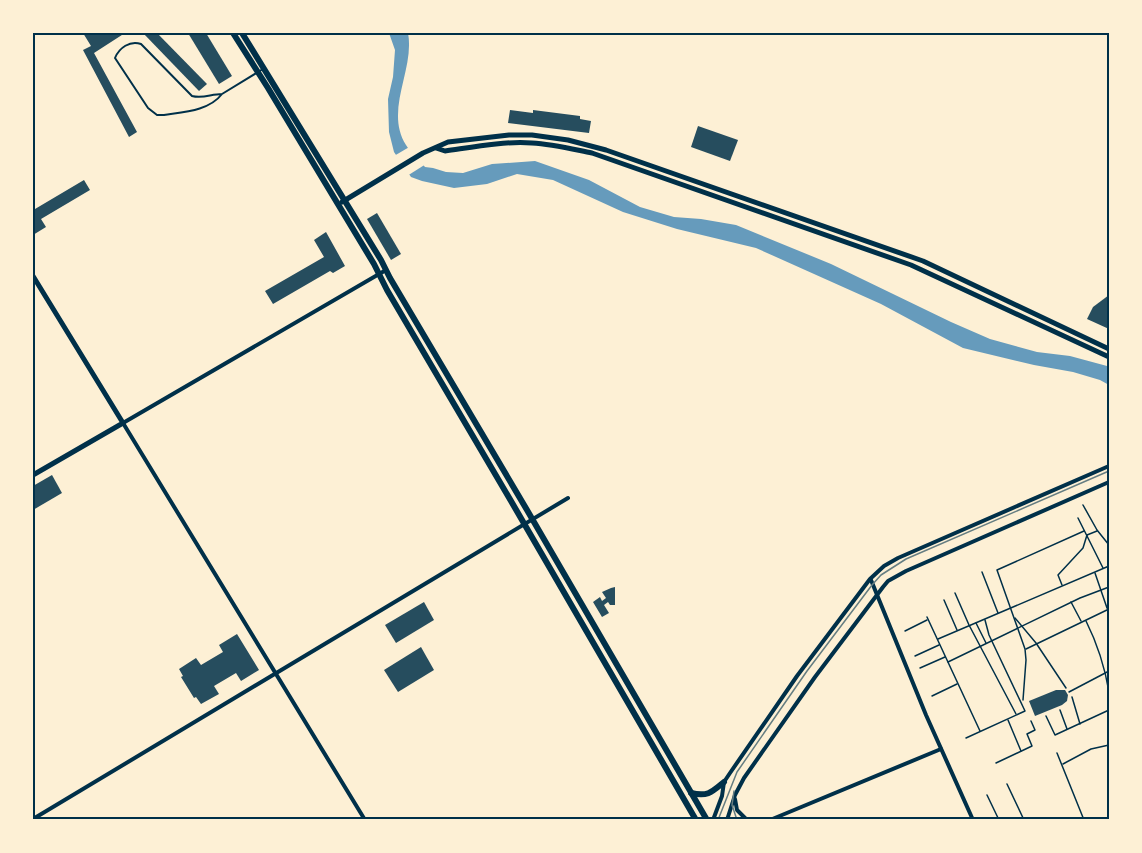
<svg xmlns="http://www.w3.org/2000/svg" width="1142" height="853" viewBox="0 0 1142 853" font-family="'Noto Sans',sans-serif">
<rect width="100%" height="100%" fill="#fdf0d5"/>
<path fill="#669bbc" d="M389,33H408C415,70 384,110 406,145C411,153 419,160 425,167L433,168L446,172L463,173L492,164L535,161L589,180L640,207L674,217L701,219L736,225L831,264L951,322L990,339L1037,352L1070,356L1107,366L1109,367V385L1100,380L1073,372L1034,365L963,348L881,304L756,248L677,229L623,212L553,180L517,174L487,184L454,188L422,181L411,177L394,152L389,132L388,99L393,77L395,50Z"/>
<path fill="#fdf0d5" d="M411,146L426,164L407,176L394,156Z"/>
<g fill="#264d5e">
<path d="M83,33H125L94,53L137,132L129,137L83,50L91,46Z"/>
<path d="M143,33H157L207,84L199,91Z"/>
<path d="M188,33H206L232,76L219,84Z"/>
<path d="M510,110L533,113V110L580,116V119L591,121L589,133L508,123Z"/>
<path d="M698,126L738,140L730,161L691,147Z"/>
<path d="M84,180L90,190L41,219L46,227L33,235V207L35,209Z"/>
<path d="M377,213L401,254L391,260L367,219Z"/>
<path d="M326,232L345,266L333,273L330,271L273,304L265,291L324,257L314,240Z"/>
<path d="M1109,295V329L1087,319L1093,307Z"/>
<path d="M52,475L62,493L33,510V486Z"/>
<path d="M615,587V605H610L608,602L604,605L609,613L602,617L593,602L600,597L602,601L606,598L602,592L611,588Z"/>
<path d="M424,602L434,620L396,643L385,625Z"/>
<path d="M237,634L259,670L241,681L236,673L214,686L219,694L201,704L196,697L194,698L181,677L183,676L179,669L196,658L201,665L223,652L219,645Z"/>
<path d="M421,647L434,670L398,692L384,670Z"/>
<path d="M1056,690H1065L1068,695L1067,701L1062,705L1035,716L1029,701Z"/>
</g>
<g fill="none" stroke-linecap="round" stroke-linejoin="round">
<g stroke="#003049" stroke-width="1.5">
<path d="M1083,505L1097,530L1109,545"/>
<path d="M1078,518L1103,568"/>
<path d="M1087,535L1097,531"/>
<path d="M982,572L998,613"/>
<path d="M1095,573L1107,608"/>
<path d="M1062,585L1058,575L1083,548L1087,535"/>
<path d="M955,593L969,625L1016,714"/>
<path d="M944,600L957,630"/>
<path d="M1071,602L1081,621"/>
<path d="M927,617L980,731"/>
<path d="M1015,618L1036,643L1066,688"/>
<path d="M1086,621C1097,643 1105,668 1109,692"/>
<path d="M976,623L986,643"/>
<path d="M905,631L927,620"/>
<path d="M938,639L1109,566"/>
<path d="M1026,649L1109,609"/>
<path d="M915,656L939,645"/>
<path d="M948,662L1080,598L1109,587"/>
<path d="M920,668L945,657"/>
<path d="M1069,692L1109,671"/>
<path d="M932,696L957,684"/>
<path d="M1072,697L1080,724"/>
<path d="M1023,700L1026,660L1025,649L997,570L1084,531"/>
<path d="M1060,710L1067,729"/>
<path d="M1046,716L1055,735L1109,710"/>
<path d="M1008,720L1021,751"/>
<path d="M966,738L1025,711L989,635L985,620"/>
<path d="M1057,753L1084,820"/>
<path d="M996,763L1032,746L1027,734L1035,730L1031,721"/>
<path d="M1063,764L1091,749L1109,745"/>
<path d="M1007,784L1024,820"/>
<path d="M987,795L999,820"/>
</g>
<path stroke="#003049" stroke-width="2" d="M222,94C211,94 203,99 192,96L141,44C130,40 119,48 115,58L148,108L157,115H164C183,112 209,111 222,94L263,69"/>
<g stroke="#003049" stroke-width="4">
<path d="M871,580L926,715L973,820"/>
<path d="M735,799L737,810L747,820"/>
<path d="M33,819L568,498"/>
<path d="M365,820L123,423L386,270"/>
<path d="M713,820L722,796L724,782L730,773L797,676L870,579L884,566L898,558L1109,466"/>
<path d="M727,820L735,795L744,778L815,677L883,587L888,581L906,571L1109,482"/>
<path d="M770,820L941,749"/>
</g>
<g stroke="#003049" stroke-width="5">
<path d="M436,148L445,151C473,147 503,141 532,143C552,144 572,149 592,153L911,265L1109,357"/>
<path d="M342,202L423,153L448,142L509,135H532L568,140L606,150L923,261L1109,349"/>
<path d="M33,276L123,423L33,475"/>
</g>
<g stroke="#003049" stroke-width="6">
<path d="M233,33L268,88L374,264L387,290L511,501L696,820"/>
<path d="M242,33L381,260L390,278L527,510L707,820"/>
<path d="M691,793C708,797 712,792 724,782"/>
</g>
<g stroke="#657d81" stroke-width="1.5">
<path d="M734,791L732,805L737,820"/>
<path d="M718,820L737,772L807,671L872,585L881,575L906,559L1109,471"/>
</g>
</g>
<rect width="1142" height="853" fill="none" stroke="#fdf0d5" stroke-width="69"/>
<rect x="34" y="34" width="1074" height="784" fill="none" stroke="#003049" stroke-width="2"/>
</svg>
